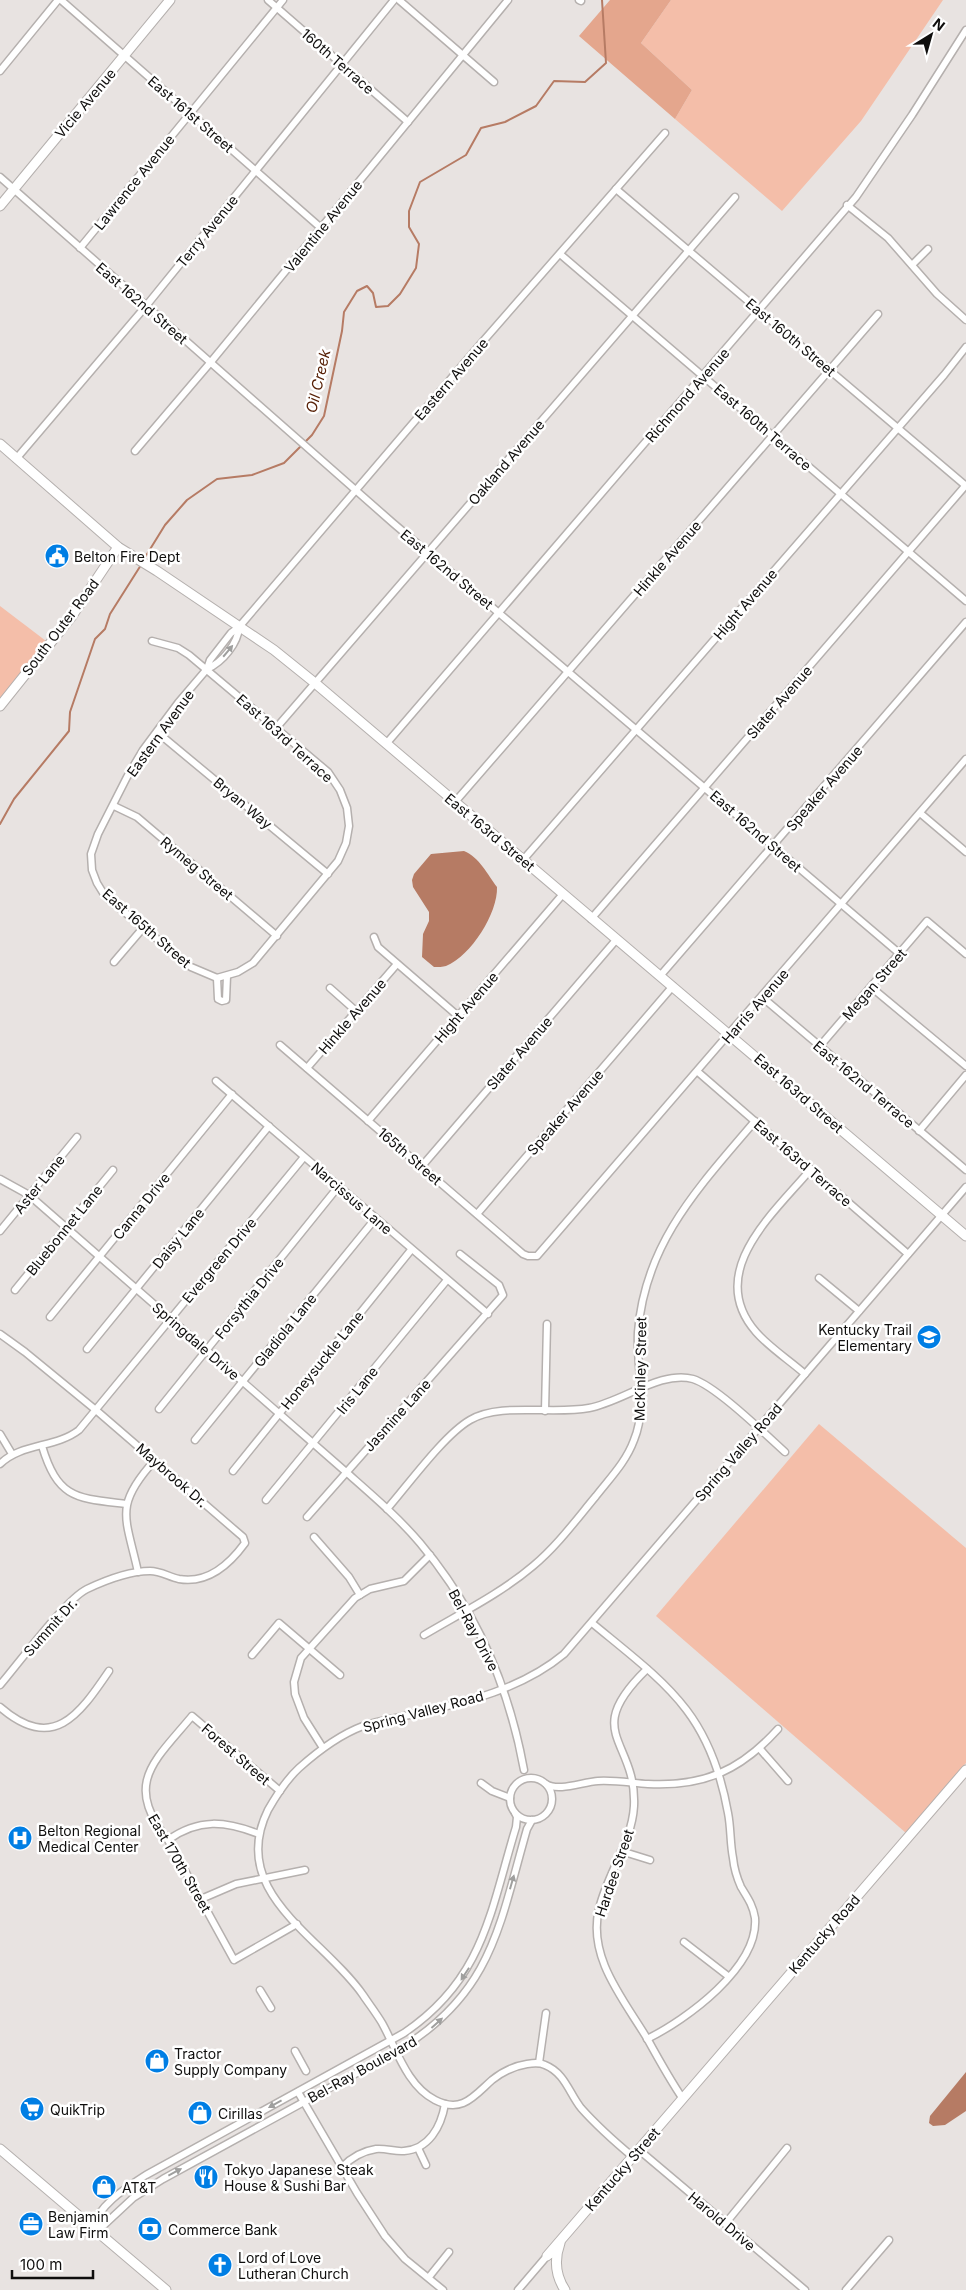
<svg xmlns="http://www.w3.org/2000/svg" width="966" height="2290" viewBox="0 0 966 2290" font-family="Inter,sans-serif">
<rect width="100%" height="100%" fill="#e8e3e1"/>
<g fill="#f4bea9">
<path d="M671,0H943L861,121L782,211L675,119L692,90L641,43Z"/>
<path d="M0,606L46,641L0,699Z"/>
<path d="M819,1424L966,1548V1763L906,1833L656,1616Z"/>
</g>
<path fill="#e4a68d" d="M610,0H671L641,43L692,90L675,119L579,36Z"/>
<g fill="#b67b64">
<path d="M464,851C479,857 488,875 497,887C498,913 471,956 446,966C443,967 438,967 434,967L422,957L423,934L429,921V912L413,887L412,880L414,874L431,854Z"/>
<path d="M966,2072V2111L945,2125L933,2126L929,2123L930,2116Z"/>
</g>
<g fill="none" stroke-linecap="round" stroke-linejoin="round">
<g stroke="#b67b64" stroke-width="2">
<path d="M144,559L165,525L187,500L217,479L252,475L284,463L312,435L324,416L342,331L344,312L357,291L367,286L373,293L376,307L388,306L400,294L416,268L419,244L409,227V211L420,182L466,155L481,128L505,122L536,106L554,81L585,82L606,63L602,0"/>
<path d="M0,824L14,799L69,731L70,712L95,639L105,629L110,614L141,565"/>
</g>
<defs>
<g id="minor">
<path d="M61,0L321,228"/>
<path d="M268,0L408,122"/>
<path d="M399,0L494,82"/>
<path d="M579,0L581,1"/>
<path d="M0,71L58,0"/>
<path d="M0,177L393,523L900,954"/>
<path d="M616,189L966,486"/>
<path d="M847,205L888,238L937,294L966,320"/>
<path d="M80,248L283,0"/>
<path d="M560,254L966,601"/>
<path d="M912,265L928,249"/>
<path d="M135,451L210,363L508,0"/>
<path d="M16,459L146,306L394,0"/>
<path d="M152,641L178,648L189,655L328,772L340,790L347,808L349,826L346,843L338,861L253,963L238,972L217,978L191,967L105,896L97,883L92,870L91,854L98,834L127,777L143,750L178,703L207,669L210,660L231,633L239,627L478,347L665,133"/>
<path d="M207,669C223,662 238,643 239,627"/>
<path d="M277,727L735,197"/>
<path d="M157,732L328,874"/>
<path d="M386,744L856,197L912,115L966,30"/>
<path d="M455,802L878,314"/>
<path d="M114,806L137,817L277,936"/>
<path d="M920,813L966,852"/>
<path d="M523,860L944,375L966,347"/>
<path d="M591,919L966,485"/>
<path d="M374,937L378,947L458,1016"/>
<path d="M114,962L143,928"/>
<path d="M660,976L966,622"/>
<path d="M217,978L218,999L222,1001L226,1000L227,976"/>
<path d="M871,987L966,1066"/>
<path d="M330,988L356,1011"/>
<path d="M762,997L966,1170"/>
<path d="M280,1045L523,1254L528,1256H537L966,759"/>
<path d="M820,1046L927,921L966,954"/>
<path d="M307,1068L397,964"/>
<path d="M698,1072L908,1254"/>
<path d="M216,1081L488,1314"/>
<path d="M368,1121L563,894"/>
<path d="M919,1131L966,1075"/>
<path d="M422,1166L616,940"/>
<path d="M0,1179L29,1195L346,1472C372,1495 398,1517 420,1543C475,1608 509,1687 524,1770"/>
<path d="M477,1214L673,986"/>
<path d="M0,1231L77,1137"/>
<path d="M819,1278L859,1311"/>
<path d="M15,1290L113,1170"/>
<path d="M50,1317L232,1094"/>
<path d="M0,1334L25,1352L97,1411L236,1531L243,1537L245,1543C229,1565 208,1584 179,1579C169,1577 161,1571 150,1571C129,1571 106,1580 87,1589C66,1599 18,1664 0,1685"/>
<path d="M87,1349L269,1126"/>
<path d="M805,1374C789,1360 769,1347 756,1332C704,1272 774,1213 811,1169"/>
<path d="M159,1409L338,1187"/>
<path d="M545,1411L547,1324"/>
<path d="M0,1434L12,1454"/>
<path d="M195,1440L375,1219"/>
<path d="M42,1446C58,1499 76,1498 126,1504"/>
<path d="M0,1464C21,1443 56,1448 79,1430L304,1157"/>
<path d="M233,1471L411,1250"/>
<path d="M266,1500L447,1280"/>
<path d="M387,1509C408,1485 444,1435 470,1420C500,1402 552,1415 589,1408C622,1402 661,1370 693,1379C716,1386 765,1434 785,1452"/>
<path d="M307,1517L503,1295L499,1285L460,1254"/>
<path d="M314,1537L349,1577L360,1595"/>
<path d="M138,1572C126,1517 113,1506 155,1460"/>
<path d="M592,1623C666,1684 710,1712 728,1813C731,1828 730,1843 733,1858C734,1868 737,1878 741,1887C747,1897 753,1905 755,1918C759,1967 686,2020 647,2039"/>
<path d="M424,1635C461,1613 500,1594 533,1566C557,1546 576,1520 596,1496C610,1478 626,1462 634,1440C648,1406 636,1368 638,1332C645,1242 700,1186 755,1121"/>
<path d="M252,1655L279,1623L340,1675"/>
<path d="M647,1669C580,1734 637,1739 634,1806C632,1842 607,1874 599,1909C587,1958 625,2001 648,2040C659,2060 670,2080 683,2099"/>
<path d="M0,1707C53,1753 79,1715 109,1671"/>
<path d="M323,1748L304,1718L295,1694L294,1682L301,1658L355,1598L370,1589L404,1581L430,1555"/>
<path d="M760,1749L788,1781"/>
<circle cx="531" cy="1799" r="21"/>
<path d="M481,1783L492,1791L510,1798"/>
<path d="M546,1784C559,1792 582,1782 598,1781C615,1780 632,1783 648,1784C704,1787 741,1770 778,1729"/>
<path d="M280,1791L192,1716C154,1762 123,1783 168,1840L234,1960L297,1924"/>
<path d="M168,1840C199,1818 225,1821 259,1834"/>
<path d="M621,1851L650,1860"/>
<path d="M201,1899L236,1884L305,1870"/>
<path d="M684,1942L728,1976"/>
<path d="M260,1990L271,2008"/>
<path d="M295,2051L306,2071"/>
<path d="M539,2063L546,2013"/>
<path d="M298,2092L357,2193L385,2236L405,2259L443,2290"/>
<path d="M418,2148L426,2165"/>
<path d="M639,2150L805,2290"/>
<path d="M633,2157C615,2142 597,2126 581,2108C569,2093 565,2073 545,2065C539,2062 533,2063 527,2064C514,2066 502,2072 492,2080C474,2096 462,2114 435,2100C407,2086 396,2048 382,2023C376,2013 369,2004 363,1995C323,1937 227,1893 268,1810C276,1796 287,1779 299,1768C318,1751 339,1735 363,1726C380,1720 397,1718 414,1714C467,1702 522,1689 564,1654L966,1187"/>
<path d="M342,2167C351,2158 363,2151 376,2149C386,2148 395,2152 404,2151C429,2149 441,2127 445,2104"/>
<path d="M725,2224L787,2148"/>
<path d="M92,2229L104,2225L133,2198L163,2179L397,2051C492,1994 499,1927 527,1829L532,1820"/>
<path d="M92,2229C99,2204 126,2188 146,2175L404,2033C484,1979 490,1912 516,1827L517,1817L515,1813"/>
<path d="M429,2277L449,2252"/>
<path d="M518,2290L547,2256L551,2255"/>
<path d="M846,2290L889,2240"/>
</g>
<g id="tertiary">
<path d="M0,206L170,0"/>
<path d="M0,444L118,547L157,571L274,650L315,683L966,1236"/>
<path d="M0,706L72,616L118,547"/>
<path d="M560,2243C554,2260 555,2275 565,2290"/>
<path d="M547,2256L966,1770"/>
</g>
<path id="secondary" d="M0,2149L166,2290"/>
</defs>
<use href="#minor" stroke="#b5b0ae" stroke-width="9"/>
<use href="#tertiary" stroke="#b5b0ae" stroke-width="11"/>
<use href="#secondary" stroke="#b5b0ae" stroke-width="11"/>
<use href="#minor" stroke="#fff" stroke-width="6"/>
<use href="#tertiary" stroke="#fff" stroke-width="9"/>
<use href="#secondary" stroke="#fff" stroke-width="9"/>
</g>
<defs><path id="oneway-solid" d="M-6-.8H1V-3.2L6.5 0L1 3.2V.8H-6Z" transform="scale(1.25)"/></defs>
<g fill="#9f9f9e">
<use href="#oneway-solid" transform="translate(228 651) rotate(-50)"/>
<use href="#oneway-solid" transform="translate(512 1882) rotate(-74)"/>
<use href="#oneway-solid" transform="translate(465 1974) rotate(123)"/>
<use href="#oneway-solid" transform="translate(437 2023) rotate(-42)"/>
<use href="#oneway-solid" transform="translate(275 2104) rotate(151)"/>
<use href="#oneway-solid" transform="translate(175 2172) rotate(-28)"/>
</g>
<defs>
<symbol id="civic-disc" viewBox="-11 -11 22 22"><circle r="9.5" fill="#007ee4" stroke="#fff"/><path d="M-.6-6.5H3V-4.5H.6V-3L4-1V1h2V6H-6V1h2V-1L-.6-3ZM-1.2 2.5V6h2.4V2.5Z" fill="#fff"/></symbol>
<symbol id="school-disc" viewBox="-11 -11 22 22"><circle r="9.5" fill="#007ee4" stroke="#fff"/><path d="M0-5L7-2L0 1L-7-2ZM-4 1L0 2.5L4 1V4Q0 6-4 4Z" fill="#fff"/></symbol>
<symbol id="hospital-disc" viewBox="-11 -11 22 22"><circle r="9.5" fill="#007ee4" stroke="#fff"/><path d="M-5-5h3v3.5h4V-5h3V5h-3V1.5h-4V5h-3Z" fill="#fff"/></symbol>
<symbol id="shop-disc" viewBox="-11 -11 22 22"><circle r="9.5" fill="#007ee4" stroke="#fff"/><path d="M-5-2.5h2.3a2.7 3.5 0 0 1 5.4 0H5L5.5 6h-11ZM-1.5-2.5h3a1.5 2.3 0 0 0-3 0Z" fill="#fff"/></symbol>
<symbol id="supermarket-disc" viewBox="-11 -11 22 22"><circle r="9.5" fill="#007ee4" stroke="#fff"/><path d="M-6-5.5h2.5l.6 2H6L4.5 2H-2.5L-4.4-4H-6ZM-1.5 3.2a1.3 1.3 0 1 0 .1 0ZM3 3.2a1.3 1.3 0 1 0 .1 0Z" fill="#fff"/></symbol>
<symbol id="restaurant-disc" viewBox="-11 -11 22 22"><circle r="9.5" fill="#007ee4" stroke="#fff"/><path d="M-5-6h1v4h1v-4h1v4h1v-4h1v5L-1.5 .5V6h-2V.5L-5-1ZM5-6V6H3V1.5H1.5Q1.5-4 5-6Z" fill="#fff"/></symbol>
<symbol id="office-disc" viewBox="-11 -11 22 22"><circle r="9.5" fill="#007ee4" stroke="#fff"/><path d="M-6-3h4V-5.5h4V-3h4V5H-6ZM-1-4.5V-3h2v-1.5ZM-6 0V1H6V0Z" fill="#fff"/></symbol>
<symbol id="bank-disc" viewBox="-11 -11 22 22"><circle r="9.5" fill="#007ee4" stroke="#fff"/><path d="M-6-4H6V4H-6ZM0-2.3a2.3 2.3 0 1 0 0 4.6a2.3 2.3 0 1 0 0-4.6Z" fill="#fff"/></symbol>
<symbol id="church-disc" viewBox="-11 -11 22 22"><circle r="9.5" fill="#007ee4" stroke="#fff"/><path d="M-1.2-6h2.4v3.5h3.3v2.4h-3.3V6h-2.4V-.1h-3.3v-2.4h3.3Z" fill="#fff"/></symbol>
</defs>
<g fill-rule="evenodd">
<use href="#civic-disc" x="43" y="542" width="28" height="28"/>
<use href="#school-disc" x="915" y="1323" width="28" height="28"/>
<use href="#hospital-disc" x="6" y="1824" width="28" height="28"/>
<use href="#shop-disc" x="143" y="2047" width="28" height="28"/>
<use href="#supermarket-disc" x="18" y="2095" width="28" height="28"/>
<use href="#shop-disc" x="186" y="2099" width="28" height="28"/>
<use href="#restaurant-disc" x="192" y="2163" width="28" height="28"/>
<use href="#shop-disc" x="90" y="2173" width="28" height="28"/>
<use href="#office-disc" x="17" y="2210" width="28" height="28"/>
<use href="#bank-disc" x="136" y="2215" width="28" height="28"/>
<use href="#church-disc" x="206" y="2251" width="28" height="28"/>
</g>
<g text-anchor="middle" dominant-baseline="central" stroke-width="5" stroke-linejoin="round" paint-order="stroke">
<g font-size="14" fill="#0f0e0d" stroke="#fff">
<text transform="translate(338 61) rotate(41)">160th Terrace</text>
<text transform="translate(85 103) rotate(-50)">Vicie Avenue</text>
<text transform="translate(191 114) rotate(41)">East 161st Street</text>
<text transform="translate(134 182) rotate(-51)">Lawrence Avenue</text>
<text transform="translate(323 226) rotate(-51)">Valentine Avenue</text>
<text transform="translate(207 231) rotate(-51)">Terry Avenue</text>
<text transform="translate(142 303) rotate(41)">East 162nd Street</text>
<text transform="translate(791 337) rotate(40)">East 160th Street</text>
<text transform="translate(451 379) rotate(-49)">Eastern Avenue</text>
<text transform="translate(687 395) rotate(-49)">Richmond Avenue</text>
<text transform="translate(763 427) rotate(41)">East 160th Terrace</text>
<text transform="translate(506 462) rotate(-49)">Oakland Avenue</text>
<text transform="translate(667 558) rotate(-49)">Hinkle Avenue</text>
<text transform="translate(447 569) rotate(40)">East 162nd Street</text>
<text transform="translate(745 604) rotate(-49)">Hight Avenue</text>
<text transform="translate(60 627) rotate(-53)">South Outer Road</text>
<text transform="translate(779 702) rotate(-49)">Slater Avenue</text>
<text transform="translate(160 733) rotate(-54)">Eastern Avenue</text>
<text transform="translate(285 738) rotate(42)">East 163rd Terrace</text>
<text transform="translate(824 788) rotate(-49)">Speaker Avenue</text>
<text transform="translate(243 803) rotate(40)">Bryan Way</text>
<text transform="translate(756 831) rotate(41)">East 162nd Street</text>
<text transform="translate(490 832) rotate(40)">East 163rd Street</text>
<text transform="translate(197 868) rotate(40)">Rymeg Street</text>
<text transform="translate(147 928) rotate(41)">East 165th Street</text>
<text transform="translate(874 984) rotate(-49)">Megan Street</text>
<text transform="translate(755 1006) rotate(-49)">Harris Avenue</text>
<text transform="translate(466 1007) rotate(-49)">Hight Avenue</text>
<text transform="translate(352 1016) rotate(-49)">Hinkle Avenue</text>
<text transform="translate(519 1053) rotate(-49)">Slater Avenue</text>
<text transform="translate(864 1084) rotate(40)">East 162nd Terrace</text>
<text transform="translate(799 1093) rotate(41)">East 163rd Street</text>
<text transform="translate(565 1112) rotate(-49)">Speaker Avenue</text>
<text transform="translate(410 1156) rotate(41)">165th Street</text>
<text transform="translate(803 1163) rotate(41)">East 163rd Terrace</text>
<text transform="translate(39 1184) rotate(-51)">Aster Lane</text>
<text transform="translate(352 1198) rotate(41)">Narcissus Lane</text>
<text transform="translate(141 1206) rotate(-51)">Canna Drive</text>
<text transform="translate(64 1230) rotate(-51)">Bluebonnet Lane</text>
<text transform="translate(178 1238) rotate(-51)">Daisy Lane</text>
<text transform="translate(219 1260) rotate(-50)">Evergreen Drive</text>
<text transform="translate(249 1298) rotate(-51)">Forsythia Drive</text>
<text transform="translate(285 1330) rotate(-51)">Gladiola Lane</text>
<text transform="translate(196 1341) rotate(41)">Springdale Drive</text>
<text transform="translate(322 1360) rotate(-51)">Honeysuckle Lane</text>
<text transform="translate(640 1369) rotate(-89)">McKinley Street</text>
<text transform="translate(357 1390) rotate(-51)">Iris Lane</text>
<text transform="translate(397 1415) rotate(-48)">Jasmine Lane</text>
<text transform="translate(738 1452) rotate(-49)">Spring Valley Road</text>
<text transform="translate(172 1475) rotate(41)">Maybrook Dr.</text>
<text transform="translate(50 1627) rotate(-48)">Summit Dr.</text>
<text transform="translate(474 1630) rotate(62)">Bel-Ray Drive</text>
<text transform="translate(423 1711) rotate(-15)">Spring Valley Road</text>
<text transform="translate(236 1754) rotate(41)">Forest Street</text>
<text transform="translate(180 1863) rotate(60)">East 170th Street</text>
<text transform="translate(614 1873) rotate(-71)">Hardee Street</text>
<text transform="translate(824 1934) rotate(-49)">Kentucky Road</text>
<text transform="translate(362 2069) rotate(-29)">Bel-Ray Boulevard</text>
<text transform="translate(622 2169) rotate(-49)">Kentucky Street</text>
<text transform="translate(722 2221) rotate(40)">Harold Drive</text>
</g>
<g font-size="14" fill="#0f0e0d" stroke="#fff" text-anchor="start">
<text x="74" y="556">Belton Fire Dept</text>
<text x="912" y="1329" text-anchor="end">Kentucky Trail<tspan x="912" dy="16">Elementary</tspan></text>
<text x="38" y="1830">Belton Regional<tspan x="38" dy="16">Medical Center</tspan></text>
<text x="174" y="2053">Tractor<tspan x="174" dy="16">Supply Company</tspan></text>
<text x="50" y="2109">QuikTrip</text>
<text x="218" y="2113">Cirillas</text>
<text x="224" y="2169">Tokyo Japanese Steak<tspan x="224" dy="16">House &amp; Sushi Bar</tspan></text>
<text x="122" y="2187">AT&amp;T</text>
<text x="48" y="2216">Benjamin<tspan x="48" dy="16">Law Firm</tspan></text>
<text x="168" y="2229">Commerce Bank</text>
<text x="238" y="2257">Lord of Love<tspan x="238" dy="16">Lutheran Church</tspan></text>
</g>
<g font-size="15" font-style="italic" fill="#582107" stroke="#fff">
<text transform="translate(318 381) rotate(-77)">Oil Creek</text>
</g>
</g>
<g transform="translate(931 35) rotate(37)" stroke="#ffffff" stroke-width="4" paint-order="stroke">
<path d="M0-4L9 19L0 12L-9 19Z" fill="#0f0e0d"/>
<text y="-8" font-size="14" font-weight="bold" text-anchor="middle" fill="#0f0e0d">N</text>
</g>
<path d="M12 2270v8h81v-8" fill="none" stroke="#0f0e0d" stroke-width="2.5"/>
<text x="20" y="2270" font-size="15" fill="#0f0e0d" stroke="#ffffff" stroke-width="4" paint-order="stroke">100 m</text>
</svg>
